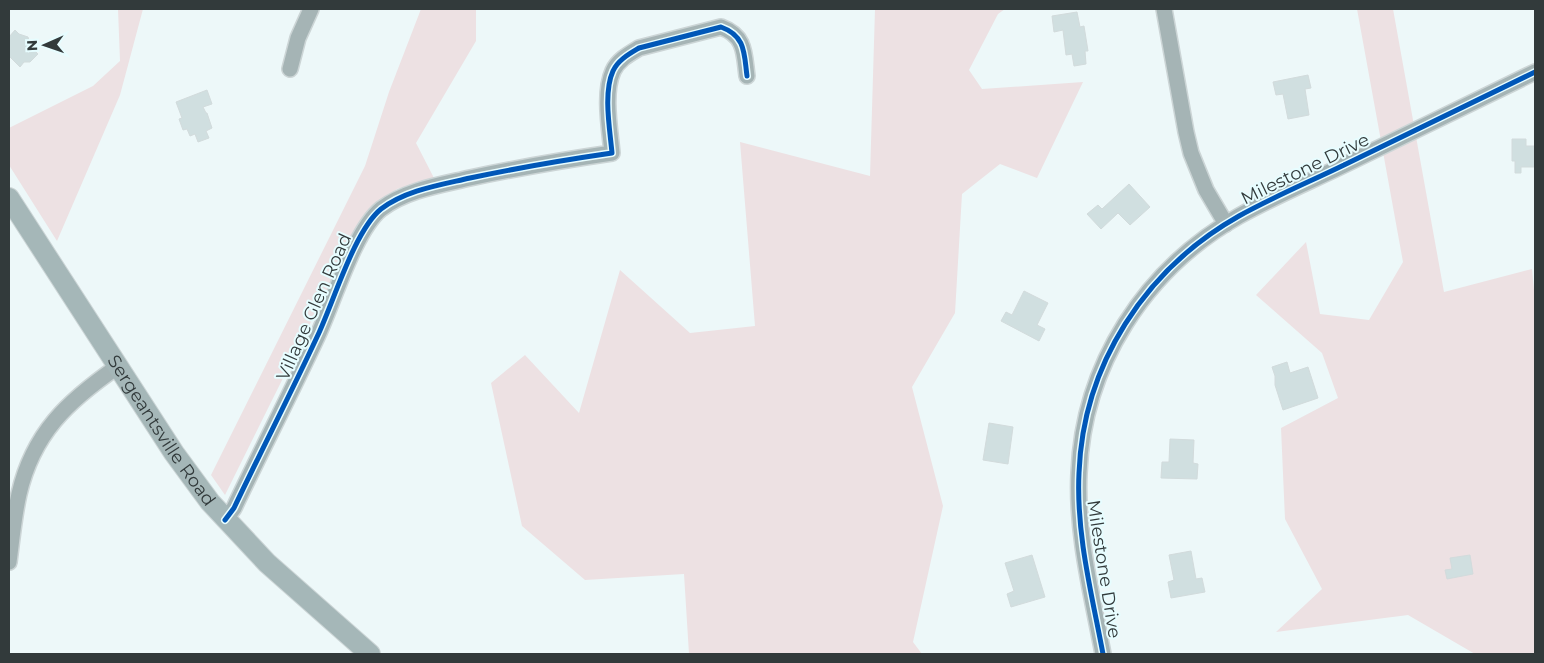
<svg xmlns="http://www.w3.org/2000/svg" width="1544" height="663" viewBox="0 0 1544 663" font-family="Montserrat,sans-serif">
<rect width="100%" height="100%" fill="#edf8f9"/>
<g fill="#ede1e3">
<path d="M118,9H143L120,95L57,241L9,165V128L93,86L120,61Z"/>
<path d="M421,9H476V41L416,143L434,178L397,189L364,215L225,495L211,475L365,166L389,92Z"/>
<path d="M875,9H1005L998,14L969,70L982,89L1083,82L1037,178L1000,164L962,194L955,313L912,387L943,506L913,642L922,654H689L684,574L585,580L522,526L491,383L525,355L579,413L620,270L690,333L755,326L740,142L870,176Z"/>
<path d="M1357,9H1393L1444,292L1532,269L1535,300V654H1475L1408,615L1276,632L1322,589L1285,519L1281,428L1338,398L1322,353L1256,295L1306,242L1320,314L1369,320L1403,262Z"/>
</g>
<g fill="#d0dfe0" stroke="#d2dbdc">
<path d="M1077,12L1080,27L1084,26L1088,51H1085L1086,64L1074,66L1072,54L1066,55L1063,30L1054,32L1052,16Z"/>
<path d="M15,30L19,34L28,37L30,44L35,48L34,50L38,54L30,62H24L20,67L9,56V37Z"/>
<path d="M1308,75L1311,88L1305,89L1309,115L1288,119L1283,94L1276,95L1273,82Z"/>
<path d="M207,90L212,104L203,107L206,113H207L212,128L206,131L209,138L198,142L195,134L190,136L187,129L183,130L179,119L182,118L176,102Z"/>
<path d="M1512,139H1526V146H1535V167H1521V173H1515V161H1512Z"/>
<path d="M1129,184L1150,207L1130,225L1118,213L1101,229L1087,214L1098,205L1102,209Z"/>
<path d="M1024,291L1048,303L1037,325L1045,329L1039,341L1001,321L1006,312L1012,315Z"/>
<path d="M1287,362L1290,373L1308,367L1318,398L1283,410L1275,385V376L1272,367Z"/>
<path d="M989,423L1013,427L1008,464L983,460Z"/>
<path d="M1170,439L1194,440L1193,463L1198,464L1197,479L1161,478L1162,462H1169Z"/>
<path d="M1191,551L1196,579L1202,578L1205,592L1171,598L1168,582L1174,580L1169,555Z"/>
<path d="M1032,555L1045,597L1011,607L1007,594L1014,591L1005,563Z"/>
<path d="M1470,555L1473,574L1447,579L1445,570L1452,569L1450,558Z"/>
</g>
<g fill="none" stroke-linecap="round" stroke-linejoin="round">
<defs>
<g id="minor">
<path d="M1164,9L1186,132L1191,153L1206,190L1226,224"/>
<path d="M290,69L298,38L311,9"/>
<path d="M225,520L234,508C261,451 290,395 317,337C333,304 354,231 381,209C406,190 440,185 470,178C517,168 564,160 612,153C610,130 603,93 613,71C618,60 629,54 639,48L721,27C746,36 744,54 747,76"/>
<path d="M9,562C12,539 14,516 19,494C33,433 68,401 117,367"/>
<path d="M1103,654C1092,595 1076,534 1079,473C1083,365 1145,269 1239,216C1273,197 1309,182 1344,165C1408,134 1472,103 1535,72"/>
</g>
<g id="major">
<path id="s1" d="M9,198L174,453L210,502L267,563L370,654"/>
</g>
</defs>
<use href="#minor" stroke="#ccd5d6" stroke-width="18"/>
<use href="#major" stroke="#ccd5d6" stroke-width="22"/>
<use href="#minor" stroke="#a5b4b5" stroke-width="15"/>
<use href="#major" stroke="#a5b7b8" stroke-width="20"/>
<defs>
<g id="cycleway">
<path d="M225,520L234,508C261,451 290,395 317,337C333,304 354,231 381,209C406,190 440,185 470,178C517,168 564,160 612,153C610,130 603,93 613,71C618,60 629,54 639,48L721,27C746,36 744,54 747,76"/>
<path d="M1103,654C1092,595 1076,534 1079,473C1083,365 1145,269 1239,216C1273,197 1309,182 1344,165C1408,134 1472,103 1535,72"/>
</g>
</defs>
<use href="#cycleway" stroke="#e7fdff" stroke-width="8"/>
<use href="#cycleway" stroke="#0057b8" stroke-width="5"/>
</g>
<g text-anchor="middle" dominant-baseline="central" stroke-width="4" stroke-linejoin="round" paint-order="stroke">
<g font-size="18" fill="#323a3b" stroke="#e7fdff">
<text transform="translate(1305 169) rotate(-26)">Milestone Drive</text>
<text transform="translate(314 307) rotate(-66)">Village Glen Road</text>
<text stroke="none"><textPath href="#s1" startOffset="278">Sergeantsville Road</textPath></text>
<text transform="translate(1104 569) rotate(81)">Milestone Drive</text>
</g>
</g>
<rect width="1544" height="663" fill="none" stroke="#323a3b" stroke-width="20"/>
<g transform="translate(45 45) rotate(268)" stroke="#e7fdff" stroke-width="4" paint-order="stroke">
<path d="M0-4L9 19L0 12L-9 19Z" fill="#323a3b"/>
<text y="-8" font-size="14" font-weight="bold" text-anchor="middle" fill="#323a3b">N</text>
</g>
</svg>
